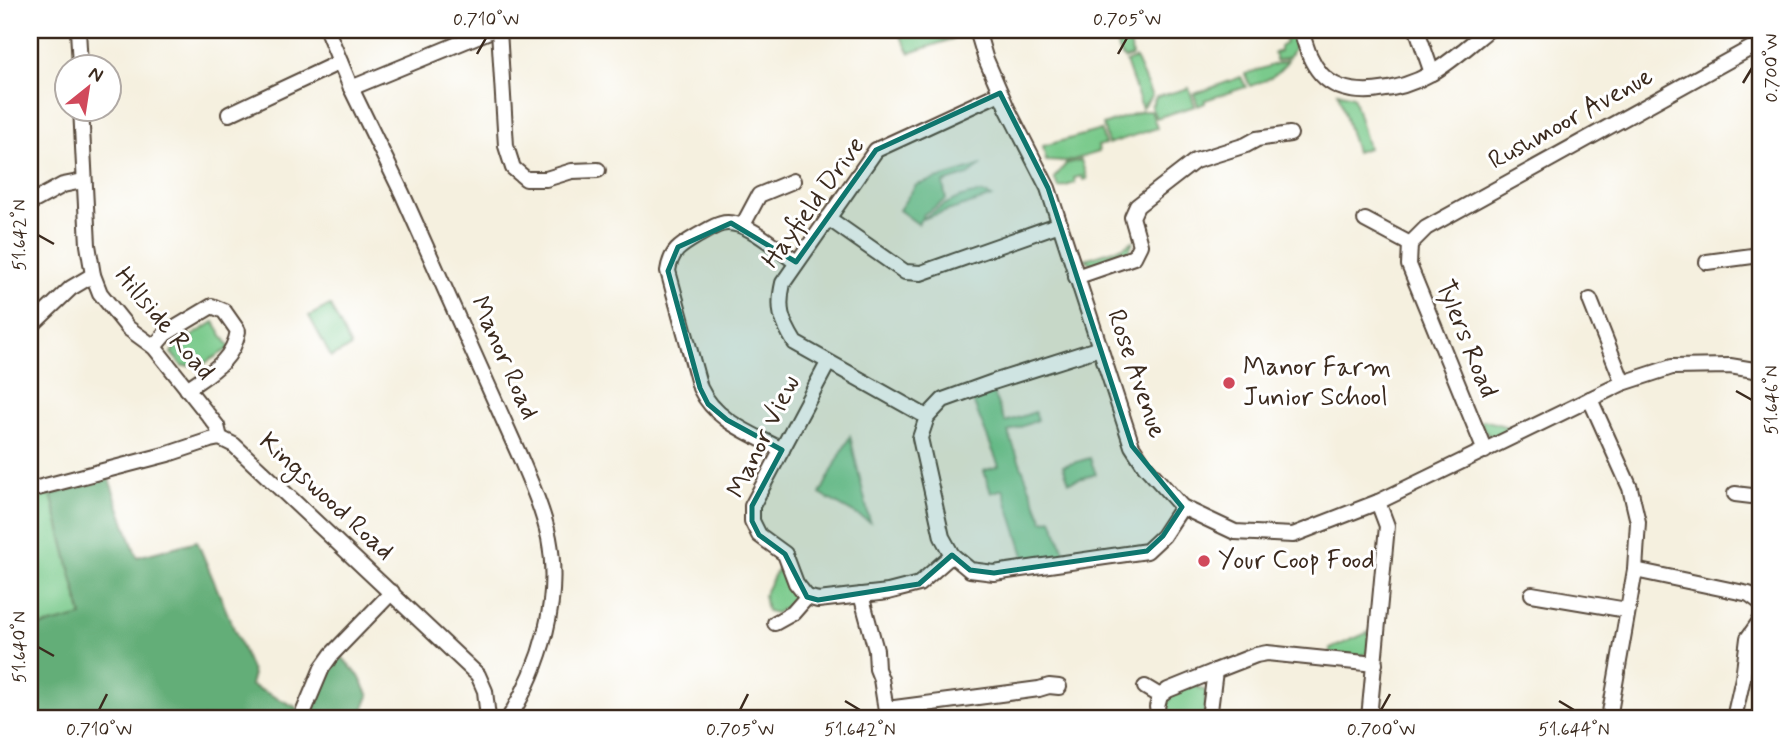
<svg xmlns="http://www.w3.org/2000/svg" width="1790" height="748" viewBox="0 0 1790 748" font-family="Mynerve,sans-serif">
<rect width="100%" height="100%" fill="#fff"/>
<filter id="ink" filterUnits="userSpaceOnUse"><feTurbulence type="fractalNoise" baseFrequency=".0143" numOctaves="2"/><feDisplacementMap in="SourceGraphic" scale="14" xChannelSelector="R" yChannelSelector="G"/><feConvolveMatrix kernelMatrix="1 2 1 2 8 2 1 2 1" color-interpolation-filters="sRGB"/></filter>
<filter id="wash" filterUnits="userSpaceOnUse"><feTurbulence type="fractalNoise" baseFrequency=".00686" numOctaves="4" result="noise"/><feDisplacementMap in="SourceGraphic" scale="28" xChannelSelector="R" yChannelSelector="G"/><feGaussianBlur stdDeviation="1.57" result="paint"/><feColorMatrix in="noise" values="0 0 0 0 0 0 0 0 0 0 0 0 0 0 0 0 0 1.4 0 .05"/><feComposite in="paint" operator="in"/></filter>
<g filter="url(#wash)">
<rect width="100%" height="100%" fill="#f5f0df"/>
<g fill="#7aca8c" stroke="#5a7a55" stroke-width="2">
<path d="M897,30H969L970,33L910,53Z"/>
<path d="M1282,30H1293L1294,48L1289,57L1276,61L1274,53L1280,51V47L1286,43Z"/>
<path d="M1126,31L1130,39L1132,56L1124,59L1118,50L1115,34Z"/>
<path d="M1135,58L1152,96L1142,108L1126,62Z"/>
<path d="M1288,60C1278,76 1268,80 1250,86L1245,74Z"/>
<path d="M1241,77L1246,87L1205,100V103L1198,106L1194,94Z"/>
<path d="M1189,88L1195,106L1156,118L1151,107L1156,97Z"/>
<path d="M1338,92L1353,96L1368,148L1356,152Z"/>
<path d="M1142,111H1151L1157,128L1108,144L1103,125Z"/>
<path d="M1101,130L1105,144L1098,146L1099,152L1066,162L1046,161L1043,146Z"/>
<path d="M1081,160L1087,179L1083,180L1082,176L1074,178L1075,183L1059,188L1054,178L1066,164Z"/>
<path d="M982,165L968,175L943,183L946,200L924,214L918,224L899,210L916,185Z"/>
<path d="M983,193L992,197L922,219C942,206 959,194 983,193Z"/>
<path d="M1133,241L1129,251L1093,265L1085,259L1123,247Z"/>
<path d="M330,305L351,347L331,357L309,316Z"/>
<path d="M214,322L230,348L200,366H182L171,353L175,347Z"/>
<path d="M993,393L1005,422L1035,412L1038,420L1008,432L1043,521L1052,519L1066,557L1026,562L1003,489L991,493L984,471L999,466L972,399Z"/>
<path d="M1484,420L1515,429C1496,439 1491,444 1480,422Z"/>
<path d="M850,436L870,522L820,494Z"/>
<path d="M1090,458L1096,474L1069,482L1063,466Z"/>
<path d="M51,494L82,617L30,629V499Z"/>
<path d="M781,562L798,597L791,604L776,613L767,611L764,595Z"/>
<path d="M1369,632L1368,653L1361,656L1331,655L1330,649Z"/>
<path d="M1193,685L1206,691L1204,718H1163C1160,693 1173,692 1193,685Z"/>
</g>
<g fill="#63ae78" stroke="#4f6c4b" stroke-width="2">
<path d="M109,479L137,557L197,541L253,674L250,685L298,708L294,718H30V629L82,616L51,494Z"/>
<path d="M341,656L359,676L369,696L360,718H309L326,676Z"/>
</g>
</g>
<g filter="url(#ink)">
<g fill="none" stroke-linecap="round" stroke-linejoin="round">
<defs>
<g id="minor">
<path d="M78,30L80,66"/>
<path d="M327,30L351,88L402,193L520,457C531,483 543,510 549,538C561,601 541,665 509,718"/>
<path d="M499,30L506,146L513,168L526,179H546L572,171L598,170"/>
<path d="M977,30L985,57L1007,108L1048,188L1132,446L1145,466L1182,507L1235,532L1293,535L1378,502L1623,383L1672,367L1730,366L1760,371"/>
<path d="M1301,30C1306,46 1309,60 1321,74C1347,103 1402,90 1432,73C1451,62 1471,44 1488,30"/>
<path d="M1417,30L1432,73"/>
<path d="M351,88L492,30"/>
<path d="M81,108L88,245L93,275L100,293L128,328L154,347L217,426L220,438"/>
<path d="M229,114L340,62"/>
<path d="M30,203L63,185L83,181"/>
<path d="M828,218L905,272L921,273L1060,224"/>
<path d="M1365,220L1410,244"/>
<path d="M743,225L759,195L793,181"/>
<path d="M1410,244L1426,228L1760,43"/>
<path d="M1410,244L1409,265L1485,451"/>
<path d="M1707,262L1760,255"/>
<path d="M1076,277L1134,257L1140,245L1132,217L1137,206L1195,161L1246,145L1257,139L1290,134"/>
<path d="M1590,300L1623,383"/>
<path d="M30,327L71,288L93,275"/>
<path d="M154,347L165,334L212,306L224,311L238,331C233,361 211,372 187,389"/>
<path d="M1100,348L993,382L943,400L927,417L920,438L942,537L952,555L970,570L994,573L1147,551L1163,536L1182,507"/>
<path d="M1590,399L1630,488L1638,522L1635,570L1609,718"/>
<path d="M927,417L795,343C781,320 777,309 783,283L876,150L1000,93"/>
<path d="M782,450C751,433 716,422 700,388L668,271C671,251 680,246 697,236C705,232 713,226 721,224C744,217 778,250 796,262"/>
<path d="M30,490L168,454L210,440L220,438L234,445L478,675L485,691L488,718"/>
<path d="M1735,494L1760,497"/>
<path d="M1635,570L1749,594L1760,602"/>
<path d="M1532,594L1627,610"/>
<path d="M861,595L876,650L877,669L881,679L887,717"/>
<path d="M807,597L796,583L785,554L759,535L752,521V506L828,363"/>
<path d="M775,623L793,613L807,597L818,600L888,592L919,584L952,555"/>
<path d="M1145,687L1160,696"/>
<path d="M887,709L1039,689L1049,686L1059,687"/>
<path d="M301,718L322,668L332,654L392,592"/>
<path d="M1159,718L1157,707L1160,696L1168,690L1215,671"/>
<path d="M1209,718L1215,671L1256,655L1267,653L1375,664"/>
<path d="M1369,718L1387,526L1378,502"/>
<path d="M1734,718L1743,678L1748,638L1760,621"/>
</g>
</defs>
<use href="#minor" stroke="#57483b" stroke-width="18"/>
<use href="#minor" stroke="#fff" stroke-width="14"/>
</g>
</g>
<path fill="#0f766e" fill-opacity="0.2" stroke="#0f766e" stroke-width="5" stroke-linejoin="round" d="M1000,93L1048,188L1132,446L1182,507L1163,536L1147,551L994,573L970,570L952,555L919,584L818,600L807,597L785,554L759,535L752,521V506L782,450L727,420L708,404L700,388L668,271L678,247L731,223L796,262L876,150Z"/>
<path fill="none" stroke="#3b2a1e" stroke-width="2.5" d="M477,54L486,38M1118,54L1127,38M1743,83L1752,68M38,235L54,244M1736,391L1752,400M38,647L54,656M845,701L860,710M1559,701L1574,710M99,710L107,694M740,710L748,694M1381,710L1390,694"/>
<g fill="#d1495b" stroke="#fff" stroke-width="2.5">
<circle cx="1229" cy="383" r="7"/>
<circle cx="1204" cy="561" r="7"/>
</g>
<g text-anchor="middle" dominant-baseline="central" stroke-width="6" stroke-linejoin="round" paint-order="stroke">
<g font-size="26" fill="#3b2a1e" stroke="#fff">
<text transform="translate(1571 119) rotate(-29)">Rushmoor Avenue</text>
<text transform="translate(814 203) rotate(-54)">Hayfield Drive</text>
<text transform="translate(164 324) rotate(50)">Hillside Road</text>
<text transform="translate(1466 339) rotate(68)">Tylers Road</text>
<text transform="translate(504 358) rotate(66)">Manor Road</text>
<text transform="translate(1136 374) rotate(71)">Rose Avenue</text>
<text transform="translate(764 437) rotate(-64)">Manor View</text>
<text transform="translate(326 497) rotate(43)">Kingswood Road</text>
</g>
<g font-size="26" fill="#3b2a1e" stroke="#fff" text-anchor="start">
<text x="1243" y="368">Manor Farm<tspan x="1243" dy="30">Junior School</tspan></text>
<text x="1218" y="561">Your Coop Food</text>
</g>
</g>
<rect width="1790" height="748" fill="none" stroke="#fff" stroke-width="77"/>
<g transform="translate(88 88) rotate(30)"><circle r="33" fill="#ffffff" stroke="#b1aaa5" stroke-width="2"/>
<path d="M0-5L12 26L0 18L-12 26Z" fill="#d1495b"/>
<text y="-10" font-size="19" font-weight="bold" text-anchor="middle" fill="#3b2a1e">N</text>
</g>
<rect x="38" y="38" width="1714" height="672" fill="none" stroke="#3b2a1e" stroke-width="2.5"/>
<g font-size="18" text-anchor="middle" fill="#3b2a1e">
<text x="486" y="25">0.710°W</text>
<text x="1127" y="25">0.705°W</text>
<text transform="translate(1771 68) rotate(-90)" y="6">0.700°W</text>
<text transform="translate(19 235) rotate(-90)" y="6">51.642°N</text>
<text transform="translate(1771 400) rotate(-90)" y="6">51.646°N</text>
<text transform="translate(19 647) rotate(-90)" y="6">51.640°N</text>
<text x="99" y="735">0.710°W</text>
<text x="740" y="735">0.705°W</text>
<text x="860" y="735">51.642°N</text>
<text x="1381" y="735">0.700°W</text>
<text x="1574" y="735">51.644°N</text>
</g>
</svg>
